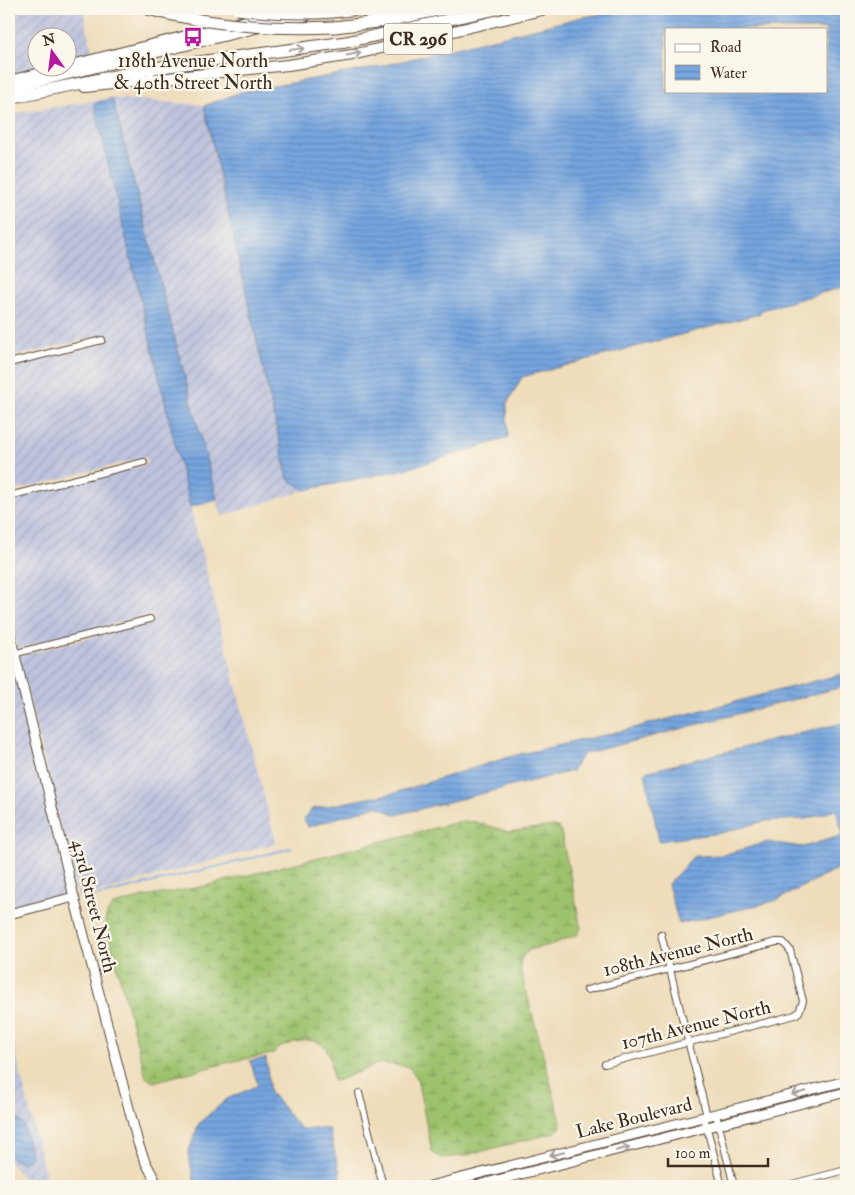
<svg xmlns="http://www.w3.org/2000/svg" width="855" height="1195" viewBox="0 0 855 1195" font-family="'IM FELL Double Pica',serif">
<defs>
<pattern id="industrial-furrows" width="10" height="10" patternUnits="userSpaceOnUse" patternTransform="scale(1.25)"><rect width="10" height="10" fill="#bec3dd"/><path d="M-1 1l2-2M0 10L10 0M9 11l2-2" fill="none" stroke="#a4a8bd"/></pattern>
<pattern id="wetland-marsh" width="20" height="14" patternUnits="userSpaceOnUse" patternTransform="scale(1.25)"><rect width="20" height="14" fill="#9dc26d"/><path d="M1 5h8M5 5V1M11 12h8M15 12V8" fill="none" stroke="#819e59"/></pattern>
<pattern id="water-rules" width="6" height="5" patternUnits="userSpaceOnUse" patternTransform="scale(1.25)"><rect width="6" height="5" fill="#76a5df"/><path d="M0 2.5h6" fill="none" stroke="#6287b4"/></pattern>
</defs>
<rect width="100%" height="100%" fill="#fbf7ec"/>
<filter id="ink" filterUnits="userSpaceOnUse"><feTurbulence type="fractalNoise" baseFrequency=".02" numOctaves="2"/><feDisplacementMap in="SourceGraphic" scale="10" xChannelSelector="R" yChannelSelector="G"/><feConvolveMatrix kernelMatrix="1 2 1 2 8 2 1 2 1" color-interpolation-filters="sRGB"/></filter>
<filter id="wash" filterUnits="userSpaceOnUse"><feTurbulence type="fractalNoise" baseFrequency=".0096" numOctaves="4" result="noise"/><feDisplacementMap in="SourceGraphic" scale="20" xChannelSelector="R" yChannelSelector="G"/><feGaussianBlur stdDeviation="1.12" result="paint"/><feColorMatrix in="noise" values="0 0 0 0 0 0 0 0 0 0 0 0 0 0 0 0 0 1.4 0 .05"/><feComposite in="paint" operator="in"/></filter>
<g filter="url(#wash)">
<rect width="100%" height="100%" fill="#eedcba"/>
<g fill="url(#industrial-furrows)">
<path d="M9,9H83L93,55L68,62V38H38V68H45L9,77Z"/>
<path d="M112,98L94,105L195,526L276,843L78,898L18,656L154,621L152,614L17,649L9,617V500L148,464L146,457L9,492V367L106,343L104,335L9,358V114L112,98L203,105L288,479L305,490L222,516L217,500Z"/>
<path d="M12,658L70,894L9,910V659Z"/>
<path d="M9,1025L12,1038L48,1186H31L9,1162V1155L11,1158L15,1116L9,1109Z"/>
</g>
<path fill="url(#wetland-marsh)" stroke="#6c7646" d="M462,821L476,822L509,832L552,826L558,827L561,832L581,928L577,935L550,945L532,949L524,954L520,961L521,972L561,1122L560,1128L554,1133L463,1156L441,1158L432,1152L417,1078L409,1067L380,1063L339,1080L333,1081L330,1058L326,1048L318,1042L308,1040L294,1042L279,1048L272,1054L234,1061L153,1082L146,1077L105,922L107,913L113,905L144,897L205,886Z"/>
<g fill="url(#water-rules)" stroke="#58687e" fill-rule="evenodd">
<path d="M637,9H846V286L762,310L759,314L522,377L507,404L508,438L406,469L305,490L288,479L204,106L241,92L373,68L582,17ZM666,29H826V91H666Z"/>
<path d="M112,98L217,500L190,507L94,104Z"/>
<path d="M846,673V686L583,754L572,771L396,815L377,806L308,827L304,819L312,809L394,793L512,756L625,730Z"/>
<path d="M846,722V864L775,901L679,924L668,884L694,856L723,855L767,842L803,847L843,835L836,810L806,819L765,821L721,833L659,841L645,772Z"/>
<path d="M266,1058L270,1093C282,1104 290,1117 301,1129H329L343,1186H196L195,1185L188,1153L199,1123L227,1099L258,1085L250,1061Z"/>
<path d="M9,1109L24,1125L31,1158L22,1163L11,1158L9,1155Z"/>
</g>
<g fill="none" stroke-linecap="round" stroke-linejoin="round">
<path stroke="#76a5df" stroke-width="2" d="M85,899L292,848"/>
</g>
</g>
<g filter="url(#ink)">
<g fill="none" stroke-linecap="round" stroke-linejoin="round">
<defs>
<g id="street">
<path d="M9,363L102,340"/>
<path d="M9,496L144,462"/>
<path d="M9,655L150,619"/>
<path d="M661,934L707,1116"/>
<path d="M587,990L776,942H783L790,950L803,1001L799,1012L795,1015L605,1064"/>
<path d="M359,1093L383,1186"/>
<path d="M716,1114L734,1186"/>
<path d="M704,1117L722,1186"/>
<path d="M463,1178L466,1186"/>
<path d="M784,1186L846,1170"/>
</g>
<g id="secondary">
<path d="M9,631L74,897L138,1143L144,1159L158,1186"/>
<path d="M9,914L74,897"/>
<path d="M430,1186L846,1081"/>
<path d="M474,1186L846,1092"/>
</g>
<g id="primary">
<path d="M68,66L273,14"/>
<path d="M9,81L61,68"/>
<path d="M84,87L288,65L352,55L546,9"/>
</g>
<g id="highway">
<path d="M334,27L386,21L442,9"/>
<path d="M9,88L306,15"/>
<path d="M9,98L154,68L346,42L497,9"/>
</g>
</defs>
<use href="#street" stroke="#564535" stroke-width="8"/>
<use href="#secondary" stroke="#564535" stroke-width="11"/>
<use href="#primary" stroke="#564535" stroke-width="12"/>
<use href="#highway" stroke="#564535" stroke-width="13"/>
<use href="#street" stroke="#fff" stroke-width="6"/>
<use href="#secondary" stroke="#fff" stroke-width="9"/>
<use href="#primary" stroke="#fff" stroke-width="10"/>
<use href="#highway" stroke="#fff" stroke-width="11"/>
<defs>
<g id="highway-bridge">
<path d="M147,9C209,25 270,30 334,27"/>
<path d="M237,9C277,14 318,15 359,9"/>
</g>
</defs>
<use href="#highway-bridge" stroke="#564535" stroke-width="13" stroke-linecap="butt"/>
<use href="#highway-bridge" stroke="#fff" stroke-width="11"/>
</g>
<defs><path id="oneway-shaft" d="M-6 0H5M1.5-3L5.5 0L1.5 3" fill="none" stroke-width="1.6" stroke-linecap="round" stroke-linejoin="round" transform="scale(1.25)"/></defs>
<g stroke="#a79f9a">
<use href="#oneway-shaft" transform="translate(297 49) rotate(-8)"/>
<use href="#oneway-shaft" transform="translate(354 54) rotate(-11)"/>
<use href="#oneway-shaft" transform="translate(799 1093) rotate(166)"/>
<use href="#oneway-shaft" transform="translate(623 1149) rotate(-14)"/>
<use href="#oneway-shaft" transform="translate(557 1154) rotate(166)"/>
</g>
</g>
<defs>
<symbol id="bus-bare" viewBox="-9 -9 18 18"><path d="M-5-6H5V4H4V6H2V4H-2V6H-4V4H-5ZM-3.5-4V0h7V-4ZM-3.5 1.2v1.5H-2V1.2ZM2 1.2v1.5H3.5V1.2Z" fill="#b5179e" stroke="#fbf7ec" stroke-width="2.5" paint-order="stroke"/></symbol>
</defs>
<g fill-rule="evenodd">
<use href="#bus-bare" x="179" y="23" width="28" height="28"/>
</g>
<g text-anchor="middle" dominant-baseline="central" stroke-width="4.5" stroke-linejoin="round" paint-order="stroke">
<rect fill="#fbf7ec" stroke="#75685c" stroke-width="1" x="384" y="23.5" width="68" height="31" rx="4"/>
<g font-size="18" font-weight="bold" fill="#3b2a1e">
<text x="418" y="39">CR 296</text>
</g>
<g font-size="19" fill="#3b2a1e" stroke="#fbf7ec">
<text x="193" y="61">118th Avenue North<tspan x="193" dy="22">&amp; 40th Street North</tspan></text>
</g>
<g font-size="19" fill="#3b2a1e" stroke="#fbf7ec">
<text transform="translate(94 906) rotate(76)">43rd Street North</text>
<text transform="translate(678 952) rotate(-14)">108th Avenue North</text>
<text transform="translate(696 1025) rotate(-14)">107th Avenue North</text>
<text transform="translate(634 1118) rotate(-14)">Lake Boulevard</text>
</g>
</g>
<rect width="855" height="1195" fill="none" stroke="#fbf7ec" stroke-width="30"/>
<rect x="665" y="28" width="162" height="65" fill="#fbf7ec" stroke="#aea59a"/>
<rect x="675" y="44" width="25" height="8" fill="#ffffff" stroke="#aea59a"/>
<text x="710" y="52" font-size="15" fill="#3b2a1e">Road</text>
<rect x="675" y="65" width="25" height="15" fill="url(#water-rules)" stroke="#aea59a"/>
<text x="710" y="78" font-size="15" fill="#3b2a1e">Water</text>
<g transform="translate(52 52) rotate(346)"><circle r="24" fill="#fbf7ec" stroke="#aea59a"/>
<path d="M0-4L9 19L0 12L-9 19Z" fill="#b5179e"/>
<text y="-8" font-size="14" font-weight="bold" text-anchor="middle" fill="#3b2a1e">N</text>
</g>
<path d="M668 1158v8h100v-8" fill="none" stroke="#3b2a1e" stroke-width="2.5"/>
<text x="675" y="1158" font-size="15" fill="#3b2a1e" stroke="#fbf7ec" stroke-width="4" paint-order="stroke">100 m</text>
</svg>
